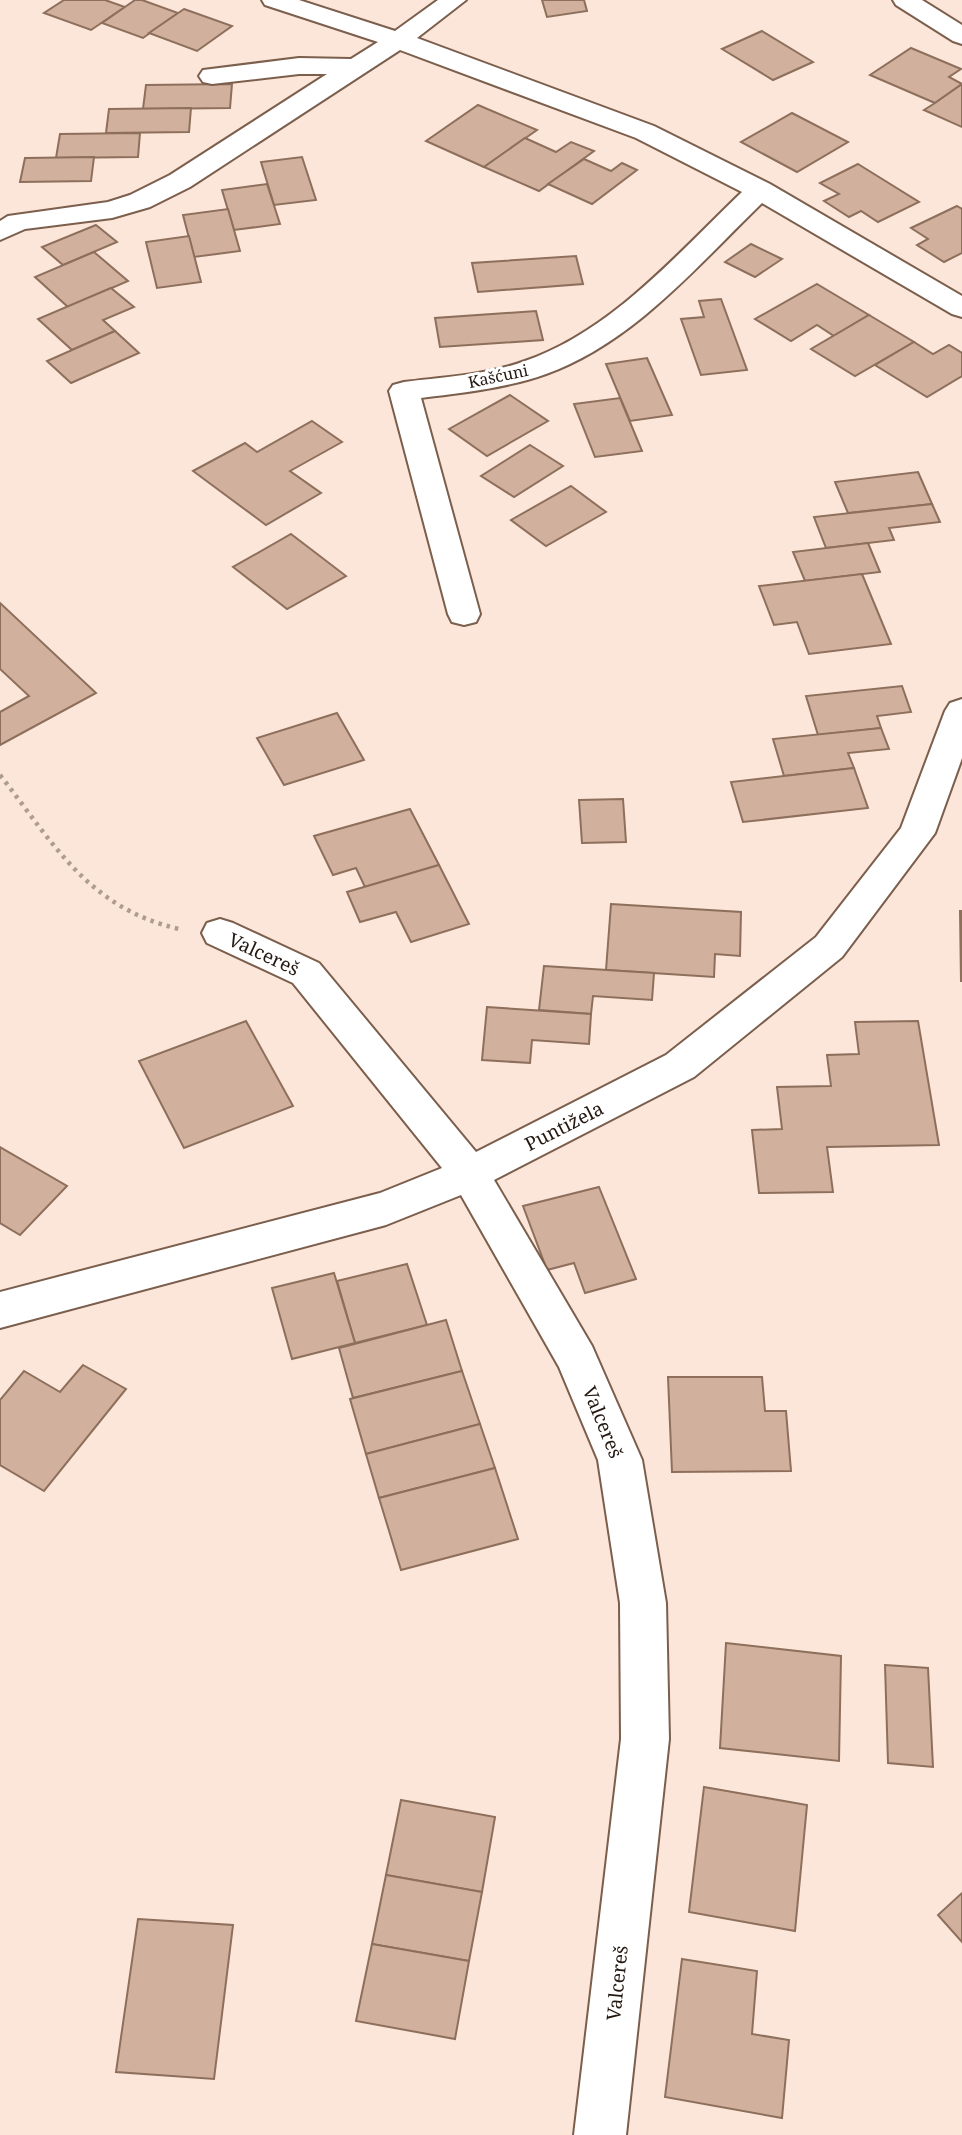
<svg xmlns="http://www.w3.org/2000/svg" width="962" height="2135" viewBox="0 0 962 2135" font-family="'Noto Serif',serif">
<rect width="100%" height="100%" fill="#fbe6d9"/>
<g fill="#d1b19d" stroke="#8d6f5c" stroke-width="2">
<path d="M64,0H105L125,7L91,30L44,13Z"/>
<path d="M135,0H142L178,13L143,38L102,23Z"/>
<path d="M542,0H584L587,11L547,17Z"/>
<path d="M184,9L232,26L197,51L149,33Z"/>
<path d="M762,31L813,62L773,80L722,49Z"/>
<path d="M911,48L961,69L949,77L962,84L935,103L870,75Z"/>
<path d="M232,84L230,108L143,109L146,85Z"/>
<path d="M962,84V127L924,110L935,103Z"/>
<path d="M478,105L537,130L484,167L426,141Z"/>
<path d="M191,108L189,132L106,133L109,109Z"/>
<path d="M792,113L848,142L797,172L741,142Z"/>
<path d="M140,133L138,157L56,158L60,134Z"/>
<path d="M525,138L556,152L571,142L594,151L539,191L484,167Z"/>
<path d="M94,157L91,181L20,182L25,158Z"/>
<path d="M302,157L316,200L274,205L261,162Z"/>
<path d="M584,159L611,171L622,163L637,170L592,204L548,184Z"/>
<path d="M858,164L919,202L878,222L861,211L849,217L824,201L839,194L820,183Z"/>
<path d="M267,184L280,224L234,230L222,190Z"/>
<path d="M957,206L962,209V253L944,262L917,245L928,239L911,228Z"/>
<path d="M228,209L240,251L194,257L183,215Z"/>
<path d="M96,225L117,242L63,265L42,247Z"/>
<path d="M189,236L201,282L157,288L146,242Z"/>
<path d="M751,244L782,259L755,277L725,262Z"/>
<path d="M94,252L128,281L68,307L35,277Z"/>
<path d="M576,256L583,284L478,292L472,263Z"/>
<path d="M817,284L869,315L834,336L817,325L791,341L755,319Z"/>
<path d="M111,288L134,307L103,320L115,331L72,350L38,319Z"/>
<path d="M721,299L747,370L701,375L681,319L704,317L699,301Z"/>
<path d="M536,311L543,340L440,347L435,318Z"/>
<path d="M869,315L914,342L855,376L811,349Z"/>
<path d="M115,331L139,353L71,383L47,361Z"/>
<path d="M914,342L933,354L949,345L962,353V376L927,397L875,365Z"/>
<path d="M647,358L672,415L630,421L606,364Z"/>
<path d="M510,395L548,421L487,456L449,429Z"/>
<path d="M620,398L642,451L595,457L574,404Z"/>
<path d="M312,421L342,442L290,471L321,493L266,525L193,471L245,443L257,452Z"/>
<path d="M530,445L563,466L514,497L481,476Z"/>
<path d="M918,472L932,504L848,513L835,482Z"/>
<path d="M571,486L606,512L546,546L511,520Z"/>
<path d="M932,504L940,522L889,528L894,540L826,548L814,517Z"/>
<path d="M291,534L346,576L287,609L233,567Z"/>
<path d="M868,543L880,572L805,581L793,552Z"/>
<path d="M862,574L891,644L809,654L797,622L774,625L759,586Z"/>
<path d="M0,603L96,693L0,745V712L29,696L0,669Z"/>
<path d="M902,686L911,712L877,716L881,728L818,735L806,696Z"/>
<path d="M337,713L364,760L284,785L257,738Z"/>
<path d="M881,728L889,749L848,753L854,768L784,776L773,739Z"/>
<path d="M854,768L868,808L743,822L731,782Z"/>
<path d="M623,799L626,842L582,843L579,800Z"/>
<path d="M410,809L439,865L365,887L356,868L333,875L314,836Z"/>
<path d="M439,865L469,924L411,942L396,912L360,922L347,892Z"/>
<path d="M611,904L741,912L740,956L715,954L714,977L606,970Z"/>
<path d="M960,911H962V981H961Z"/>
<path d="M544,966L654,973L652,1000L593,996L591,1014L539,1010Z"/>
<path d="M487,1007L591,1014L589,1044L532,1040L530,1063L482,1060Z"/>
<path d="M246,1021L293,1106L184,1148L139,1061Z"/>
<path d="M918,1021L939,1145L827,1147L833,1192L759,1193L752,1130L782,1129L777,1087L831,1086L827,1055L859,1054L855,1022Z"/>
<path d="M0,1147L67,1186L20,1235L0,1223Z"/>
<path d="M599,1187L636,1279L585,1293L574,1263L547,1270L523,1206Z"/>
<path d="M407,1264L427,1325L355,1343L337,1281Z"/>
<path d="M334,1273L355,1343L292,1359L272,1288Z"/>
<path d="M446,1320L462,1371L353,1398L339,1348Z"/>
<path d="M83,1365L126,1389L44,1491L0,1465V1400L24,1371L60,1392Z"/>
<path d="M462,1371L480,1424L366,1454L350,1399Z"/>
<path d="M668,1377H762L765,1411H786L791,1471L672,1472Z"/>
<path d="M480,1424L495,1468L379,1498L366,1454Z"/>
<path d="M495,1468L518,1539L401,1570L379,1498Z"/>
<path d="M726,1643L841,1656L839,1761L720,1748Z"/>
<path d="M885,1665L928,1668L933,1767L888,1763Z"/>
<path d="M704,1787L807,1805L795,1931L689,1912Z"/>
<path d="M401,1800L495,1817L482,1892L386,1875Z"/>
<path d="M386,1875L482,1892L469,1961L372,1944Z"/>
<path d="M962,1893V1942L938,1915Z"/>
<path d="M138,1919L233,1925L214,2079L116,2072Z"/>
<path d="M372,1944L469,1961L455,2039L356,2021Z"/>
<path d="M682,1959L757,1971L752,2034L789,2040L782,2118L665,2097Z"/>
</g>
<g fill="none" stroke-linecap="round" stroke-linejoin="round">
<defs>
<g id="minor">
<path d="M262,0H299L395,31L438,0H466L417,38L654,126L770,184L962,296V317L952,314L762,203C698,265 633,343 546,374C507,388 463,393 421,398L480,614L476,622L464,625L452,622L448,614L389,391L393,385L404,382C444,377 487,375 525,361C612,331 678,253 742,192L636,138L400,50L190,187L150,207L112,218L25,229L0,240V221L8,216L108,202L130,195L170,175L327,74H299L212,84L203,82L199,76L203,70L299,58L351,59L378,42L265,5Z"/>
<path d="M893,0H922L962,25V44L953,41L896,5Z"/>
<path d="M962,699V758L935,833L842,957L694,1077L494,1180L592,1346L642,1460L666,1603L669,1739L626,2135H574L621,1739L620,1603L598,1460L559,1367L461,1195L386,1225L0,1328V1292L380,1193L442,1168L293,983L207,943L202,933L207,923L220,919L233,923L319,963L476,1152L666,1055L816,937L901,828L945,711L950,703Z"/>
</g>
</defs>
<use href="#minor" stroke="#7b5e4c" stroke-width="4"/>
<path stroke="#ad9c91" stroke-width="4.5" stroke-dasharray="3.5 5" stroke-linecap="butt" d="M0,775C54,844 88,908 179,929"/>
<use href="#minor" fill="#fff" fill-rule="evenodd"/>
</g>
<g text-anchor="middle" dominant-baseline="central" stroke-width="6" stroke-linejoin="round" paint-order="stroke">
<g font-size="16" fill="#241811" stroke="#fff">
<text transform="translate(498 376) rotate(-12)">Kašćuni</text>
</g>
<g font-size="19" fill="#241811" stroke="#fff">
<text transform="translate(264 954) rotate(25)">Valcereš</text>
<text transform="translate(564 1126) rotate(-27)">Puntižela</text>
<text transform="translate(603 1422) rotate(68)">Valcereš</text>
<text transform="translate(617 1983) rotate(-84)">Valcereš</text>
</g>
</g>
</svg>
